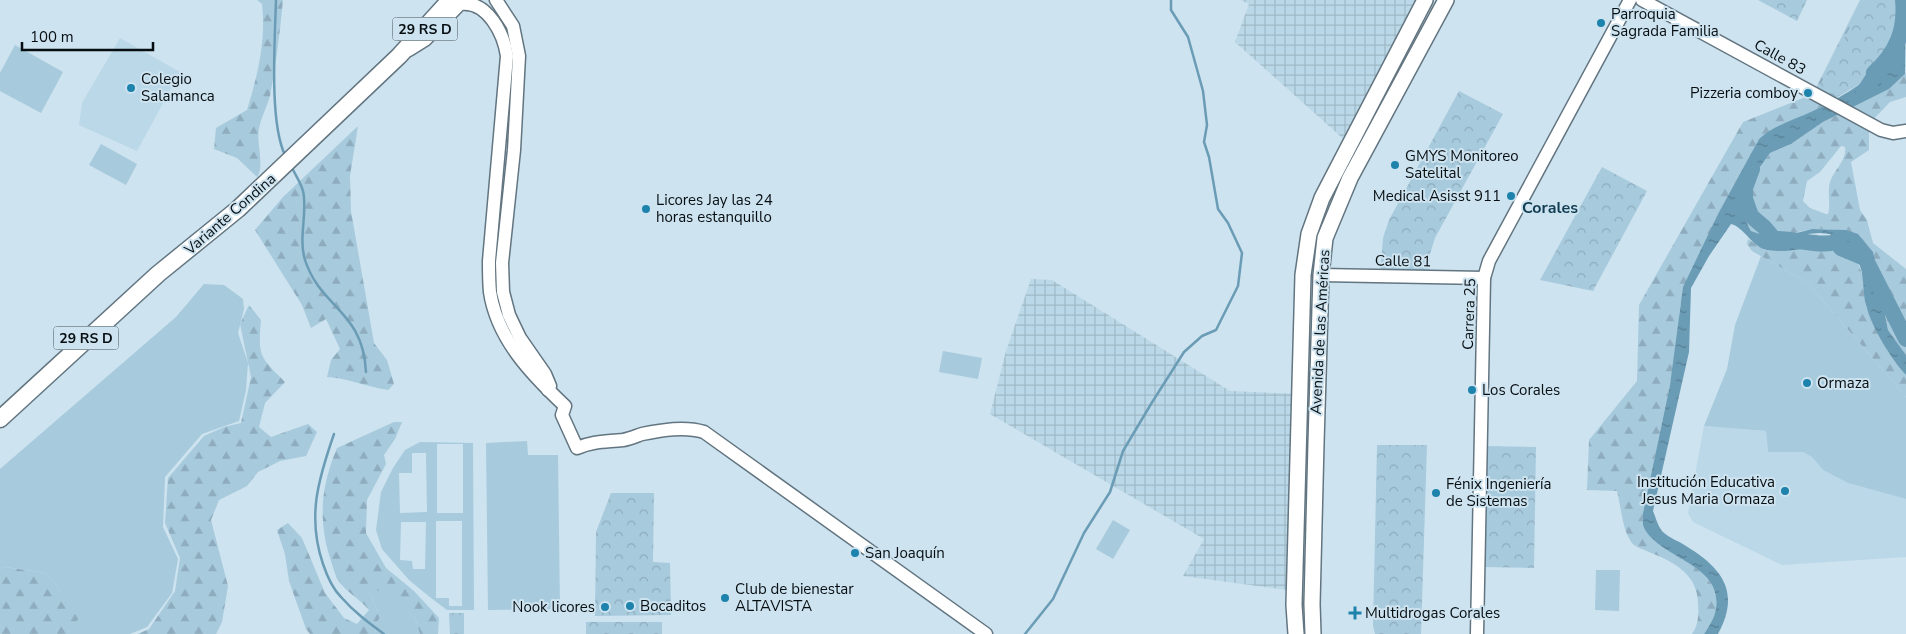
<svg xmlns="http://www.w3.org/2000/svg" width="1906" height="634" viewBox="0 0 1906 634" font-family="'Nunito Sans',sans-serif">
<defs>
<pattern id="industrial-grid" width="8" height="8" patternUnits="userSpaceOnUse" patternTransform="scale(1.25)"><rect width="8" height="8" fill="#bbd8e8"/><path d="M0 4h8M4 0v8" fill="none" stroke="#9fb8c6"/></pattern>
<pattern id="forest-firs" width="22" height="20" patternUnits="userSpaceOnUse" patternTransform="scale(1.25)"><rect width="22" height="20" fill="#a7cadd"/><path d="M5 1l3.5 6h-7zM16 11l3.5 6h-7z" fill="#8eacbd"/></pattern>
<pattern id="park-crowns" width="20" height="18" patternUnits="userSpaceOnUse" patternTransform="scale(1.25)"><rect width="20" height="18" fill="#a7cadd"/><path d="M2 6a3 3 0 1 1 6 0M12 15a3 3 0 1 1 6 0" fill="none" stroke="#8eacbd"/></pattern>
<pattern id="water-ripples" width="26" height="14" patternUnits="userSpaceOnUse" patternTransform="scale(1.25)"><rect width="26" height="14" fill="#6b9cb6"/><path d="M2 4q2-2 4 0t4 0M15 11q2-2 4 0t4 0" fill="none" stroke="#567e93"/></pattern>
</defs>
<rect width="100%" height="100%" fill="#cde3ef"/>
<g fill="#bbd8e8">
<path d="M120,38L180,72L137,151L79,125L82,103Z"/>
<path d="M1704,426L1766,431L1768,452H1803L1812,457L1823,470L1848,483L1906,499V557L1782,565L1693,522L1688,513Z"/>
</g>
<g fill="url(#industrial-grid)">
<path d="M1241,0H1425L1349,144L1235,42L1249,4Z"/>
<path d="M1031,279L1052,280L1230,391L1300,394L1295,591L1183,576L1204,539L990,414L1006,351Z"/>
</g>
<g fill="#a7cadd" fill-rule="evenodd">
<path d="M15,45L63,72L41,113L0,91V73Z"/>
<path d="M101,144L137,164L126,185L89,165Z"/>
<path d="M1761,256L1808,283L1906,397V499L1848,483L1823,470L1812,457L1803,452H1768L1766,431L1704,426L1727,369L1735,325Z"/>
<path d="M204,284L224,285L243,299L244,309L238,333L248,363L246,390L239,421L202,434L165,477L163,527L178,559L172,593L147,627L130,634H69L62,593L46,573L5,567L0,569V469L176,317Z"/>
<path d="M943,351L982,358L978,379L939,372Z"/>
<path d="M527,441L528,455H558L560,609L488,610L486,443Z"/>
<path d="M420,442L473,443L474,610H447L431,598L409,580L382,549L376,530L381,492L393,468L405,450ZM437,444H463V513H437ZM426,453L427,512L400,513L399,473H412V453ZM436,521H462V606H449V598H436ZM401,522H426L425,569H413L412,561L400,560Z"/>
<path d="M1113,520L1130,530L1113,559L1096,549Z"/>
<path d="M1596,570H1620L1619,611L1595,610Z"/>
<path d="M377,589L415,618L420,634H376L375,626L380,617L369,591Z"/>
</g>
<g fill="url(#forest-firs)" fill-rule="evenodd">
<path d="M257,0H283C280,32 276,64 270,96C267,107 261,117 259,129C256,143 265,167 257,177L237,158L214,149L216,128L247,110C258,75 266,40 262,4Z"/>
<path d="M1860,0H1902L1905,20L1904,33L1899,46L1888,60L1875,75L1814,111L1759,139L1719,212L1680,306L1677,346L1670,385L1643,513C1643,517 1642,524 1644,528C1662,560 1727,564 1715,613C1713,620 1708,628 1704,634H1692C1698,626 1699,614 1698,604C1698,575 1675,562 1649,552C1643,549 1633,547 1630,540C1622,527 1621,506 1617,491L1587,490L1589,440L1637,381L1639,305L1743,122L1813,94Z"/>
<path d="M1906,73V97L1890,102L1869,124V150L1851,162L1860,210L1867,220L1873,243L1906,269V355L1888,330L1878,266L1846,230C1831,230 1817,227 1803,231C1774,237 1782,243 1751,231L1742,214L1741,198L1745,188L1770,153L1791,144L1823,122L1889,89ZM1841,146L1845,147C1847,161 1834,169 1830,182C1827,193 1831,203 1828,214H1826L1810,208L1803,201L1807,181L1820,172Z"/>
<path d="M358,126L350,176L351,211L374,343L387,360L394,384L388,390C366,387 348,378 327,377L331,360L340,349L326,319L311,328L302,305L255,230L283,197Z"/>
<path d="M1748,239L1765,250L1779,251L1801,247L1829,246L1851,251L1856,256L1863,277L1866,307L1887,348L1906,375V397L1808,283L1752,251L1747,244Z"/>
<path d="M249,305L261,320C258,356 259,356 285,382L265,403L259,427L271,437L308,424L317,432L306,456L280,461L258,472L247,486L219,500L211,520L228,586L222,622L216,634H138L149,629L175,591L180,558L165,523L168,478L204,436L224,427L241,423L251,377L240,324Z"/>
<path d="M394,422H402L395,439L384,455L386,464L367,500L366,533L386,568L414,591L439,618L438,634H420L415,618L377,590L369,591L380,617L375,626L376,634H310L306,629L289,581L285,554L277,530L288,523L302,538L325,593L344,618L357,624L369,610C361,600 348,593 340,583C335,576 333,567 330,558C318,519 321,486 337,448Z"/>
<path d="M5,567L46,573L62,593L84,614L68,629L69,634H0V569Z"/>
</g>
<g fill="url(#park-crowns)">
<path d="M1758,0H1807L1797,21Z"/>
<path d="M1864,0H1900C1906,59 1874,73 1829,101L1816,93Z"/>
<path d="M1459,91L1503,114L1435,238L1430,254L1429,278L1380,276L1383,238L1389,220Z"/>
<path d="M1602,167L1647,191L1593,291L1540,280Z"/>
<path d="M1377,445H1427L1421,634H1375L1373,626Z"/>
<path d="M1481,446L1536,447L1534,568L1479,567Z"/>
<path d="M611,493H654L653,562L670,563L671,615L595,616L596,532Z"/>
<path d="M449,613H464V634H450Z"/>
<rect x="586" y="622" width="76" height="12"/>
</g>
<path fill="url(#water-ripples)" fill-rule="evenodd" d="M1902,0H1906L1905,74L1889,89L1823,122L1791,144L1770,153L1745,188L1741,198L1742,214L1751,231L1774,239L1812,229L1846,230L1858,234L1873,252L1888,330L1906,355V375C1891,359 1871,326 1866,305C1862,290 1865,270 1856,257C1853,252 1849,250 1844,249C1818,241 1792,255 1767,250C1752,247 1744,227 1731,224L1709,256L1691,288L1689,352L1653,511C1656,518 1658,527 1663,532C1669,538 1679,541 1686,546C1722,568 1741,592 1718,634H1704C1708,628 1713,620 1715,613C1727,564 1661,560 1644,528C1642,524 1643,517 1643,513L1670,385L1683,287L1719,212L1759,139C1774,125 1794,120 1813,111C1839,99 1887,71 1900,45C1906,30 1904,15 1902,0ZM1820,233L1830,234L1837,242L1823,243L1799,239L1807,234Z"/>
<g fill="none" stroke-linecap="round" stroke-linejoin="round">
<g stroke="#6b9cb6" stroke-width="2.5">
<path d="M276,0C275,39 269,122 285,155"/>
<path d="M291,166C295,174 301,183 303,191C308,212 298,237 305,260C321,309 363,310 366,372"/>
<path d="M334,434C318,480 307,517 323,564C327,576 332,588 341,597C354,612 369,623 384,634"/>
<path d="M1025,634L1053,599L1084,533L1110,492L1123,451L1151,404L1184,352L1202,336L1216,330L1238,286L1242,253L1228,223L1218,209L1209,157L1204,142L1207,125L1203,91L1188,37L1171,10V0"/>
</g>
<g stroke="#6b9cb6" stroke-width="16">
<path d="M1864,92L1875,75L1874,73C1896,53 1906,31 1903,0"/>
<path d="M1752,169L1745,188V199L1751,216L1764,227L1774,239C1795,238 1817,247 1837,242L1841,248L1865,258L1906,339"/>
</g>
<defs>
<g id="tertiary">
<path d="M496,0L513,26L519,56L514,150L502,263L503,292L509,315L520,338L545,374L550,386L548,390"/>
<path d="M1642,0L1881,130L1893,133L1906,131"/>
<path d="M409,50L425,40L460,4C488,0 504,35 507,56L489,261C489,271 489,282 490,292C497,339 532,375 565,406L562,415L577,448C594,441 605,442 623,440C629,439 636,436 642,434C662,430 685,426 704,432L986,634"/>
<path d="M1321,275L1484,278"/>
<path d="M1477,634L1484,278L1489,261L1630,0"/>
</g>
<g id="primary">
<path d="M1296,634L1294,605L1303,275L1309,234L1322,198L1425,0"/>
<path d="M1313,634L1312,604L1316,443L1321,275L1325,238L1350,178L1446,0"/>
</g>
<path id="trunk" d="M0,419L158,274L238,209L399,56L450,0"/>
</defs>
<use href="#tertiary" stroke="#627580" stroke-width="15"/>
<use href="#primary" stroke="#627580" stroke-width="18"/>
<use href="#trunk" stroke="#627580" stroke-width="19"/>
<use href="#tertiary" stroke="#fff" stroke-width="12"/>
<use href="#primary" stroke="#fff" stroke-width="15"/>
<use href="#trunk" stroke="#fff" stroke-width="16"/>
</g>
<g fill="#1d82ac" stroke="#cde3ef" stroke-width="2">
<circle cx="1601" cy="23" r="5"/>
<circle cx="131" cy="88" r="5"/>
<circle cx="1808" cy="93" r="5"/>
<circle cx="1395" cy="165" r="5"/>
<circle cx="1511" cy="196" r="5"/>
<circle cx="646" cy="209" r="5"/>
<circle cx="1807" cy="383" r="5"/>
<circle cx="1472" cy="390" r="5"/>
<circle cx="1785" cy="491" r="5"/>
<circle cx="1436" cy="493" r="5"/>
<circle cx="855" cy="553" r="5"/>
<circle cx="725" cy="598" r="5"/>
<circle cx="630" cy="606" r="5"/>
<circle cx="605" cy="607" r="5"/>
<path d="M1352.5 605.5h5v5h5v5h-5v5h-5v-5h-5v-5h5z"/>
</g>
<g text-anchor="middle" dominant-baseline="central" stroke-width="4" stroke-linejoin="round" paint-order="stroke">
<g fill="#cde3ef" stroke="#424e54" stroke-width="1">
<rect x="392.5" y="17.5" width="65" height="23" rx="4"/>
<rect x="53.5" y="326.5" width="65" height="23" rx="4"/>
</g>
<g font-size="14" font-weight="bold" fill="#070e12">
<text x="425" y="29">29 RS D</text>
<text x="86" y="338">29 RS D</text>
</g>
<g font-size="15" fill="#070e12" stroke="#cde3ef" text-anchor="start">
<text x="1611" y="14">Parroquia<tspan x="1611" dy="17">Sagrada Familia</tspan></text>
<text x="141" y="79">Colegio<tspan x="141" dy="17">Salamanca</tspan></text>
<text x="1798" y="93" text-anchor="end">Pizzeria comboy</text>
<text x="1405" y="156">GMYS Monitoreo<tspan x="1405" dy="17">Satelital</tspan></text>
<text x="1501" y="196" text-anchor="end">Medical Asisst 911</text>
<text x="656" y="200">Licores Jay las 24<tspan x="656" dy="17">horas estanquillo</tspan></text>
<text x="1817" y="383">Ormaza</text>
<text x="1482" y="390">Los Corales</text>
<text x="1775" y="482" text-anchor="end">Institución Educativa<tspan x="1775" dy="17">Jesus Maria Ormaza</tspan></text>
<text x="1446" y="484">Fénix Ingeniería<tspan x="1446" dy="17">de Sistemas</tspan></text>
<text x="865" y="553">San Joaquín</text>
<text x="735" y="589">Club de bienestar<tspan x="735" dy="17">ALTAVISTA</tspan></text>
<text x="640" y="606">Bocaditos</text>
<text x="595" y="607" text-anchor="end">Nook licores</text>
<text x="1365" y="613">Multidrogas Corales</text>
</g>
<g font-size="15" fill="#070e12" stroke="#cde3ef">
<text transform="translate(1780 57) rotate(29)">Calle 83</text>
<text transform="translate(230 214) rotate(-41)">Variante Condina</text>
<text transform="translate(1403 261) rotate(1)">Calle 81</text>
<text transform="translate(1469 314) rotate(-88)">Carrera 25</text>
<text transform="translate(1320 332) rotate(-87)">Avenida de las Américas</text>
</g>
<g font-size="16" font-weight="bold" fill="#113e53" stroke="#cde3ef">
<text x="1550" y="208">Corales</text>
</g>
</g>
<path d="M22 42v8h131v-8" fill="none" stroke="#070e12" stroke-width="2.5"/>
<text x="30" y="42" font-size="15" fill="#070e12" stroke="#cde3ef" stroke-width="4" paint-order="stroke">100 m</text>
</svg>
